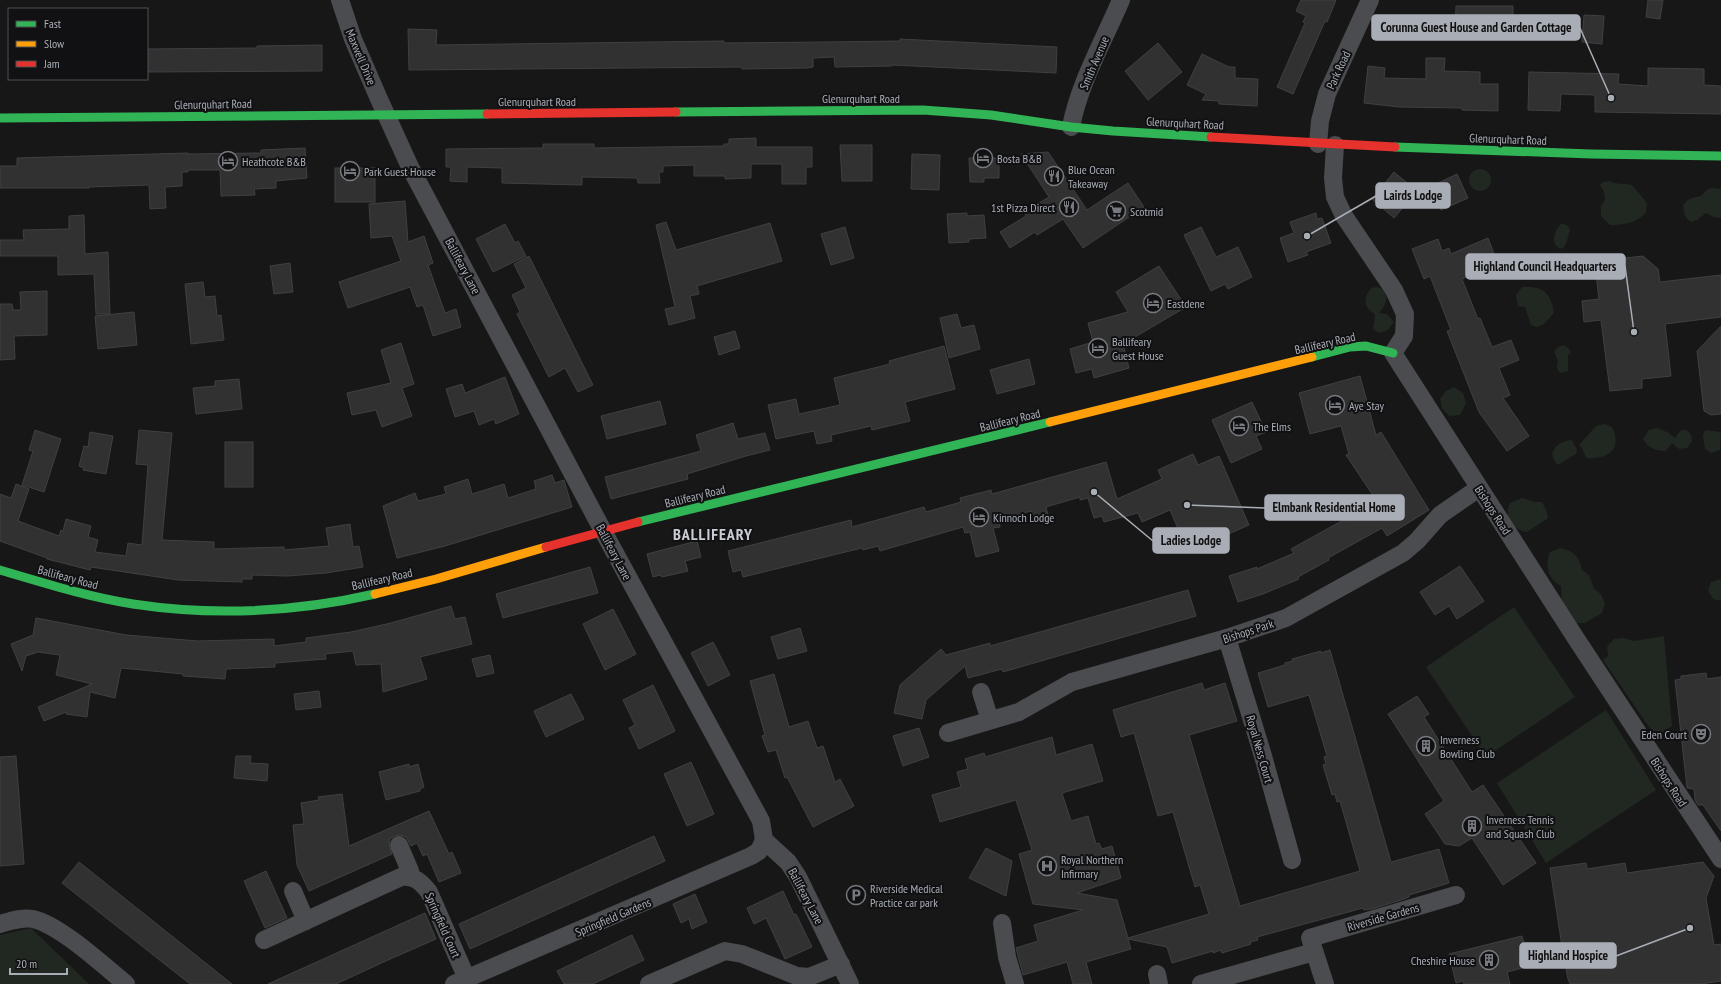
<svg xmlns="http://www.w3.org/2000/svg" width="1721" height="984" viewBox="0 0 1721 984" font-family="'PT Sans Narrow',sans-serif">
<rect width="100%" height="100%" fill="#171717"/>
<g fill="#212721">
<circle cx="1480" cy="180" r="11"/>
<path d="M1609,181C1618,185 1623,183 1632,185L1647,203L1646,213C1635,223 1625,225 1610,225L1601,216V206L1605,200L1604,192L1600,185L1603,182Z"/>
<path d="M1713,188L1721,189V218L1714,217L1706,213L1697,220L1692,222C1685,219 1684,213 1683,206C1688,198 1692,198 1701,196L1708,189Z"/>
<path d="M1561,224C1567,224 1569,226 1570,231C1567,237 1568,247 1560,249C1550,243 1554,231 1561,224Z"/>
<path d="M1377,287C1392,291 1387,305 1379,313L1387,314L1394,322L1388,330L1379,333L1373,329L1375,314C1363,307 1363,299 1371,288Z"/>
<path d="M1522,287C1543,286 1551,292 1554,313L1544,324L1537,327L1531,325L1525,307L1518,306L1516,295Z"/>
<path d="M1563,345L1567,347L1571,352L1568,355V371L1561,373L1558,371L1557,366L1558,361L1554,352L1558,347Z"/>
<path d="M1454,387L1463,393L1466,403L1460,415L1449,416L1442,408L1440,399L1446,391Z"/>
<path d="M1604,424L1612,427C1623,449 1608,460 1586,458L1582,448L1579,445L1596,426Z"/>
<path d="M1657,428L1667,432L1675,438L1681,430H1687L1691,435L1692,441L1687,448L1679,449L1672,443L1666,451C1656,451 1648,448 1643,439L1649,430Z"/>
<path d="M1705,430L1721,432L1720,450L1711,453L1705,449L1703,436Z"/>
<path d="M1572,440L1577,450L1576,454L1558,465C1545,453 1557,441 1572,440Z"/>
<path d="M1522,498L1535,502H1542L1547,512L1548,518L1527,532C1512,529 1503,518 1510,503Z"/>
<path d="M1560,548C1573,550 1580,557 1582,570L1589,575L1594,589L1601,594L1605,603L1602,613L1585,623H1575L1562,607L1561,586C1547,578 1545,565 1550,552Z"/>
<path d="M1721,579V601L1713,599L1708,590L1711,582Z"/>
<path d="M1514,607L1575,697L1486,757L1426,667Z"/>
<path d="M1664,636L1672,726L1656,737L1603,660L1608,656L1607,647L1614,639L1624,638L1634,641Z"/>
<path d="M1606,710L1656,790L1546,863L1497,783Z"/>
<path d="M31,928L89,984H0V935Z"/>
</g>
<g fill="#313132" stroke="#3f4043">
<path d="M1301,0H1336L1327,22L1325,21L1293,94L1277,87L1305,23L1303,22L1306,16L1296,11Z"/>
<path d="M1648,0H1663L1660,19L1646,17Z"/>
<path d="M1456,6H1513V31L1455,30Z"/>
<path d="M1584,15L1604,16L1602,44L1582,42Z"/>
<path d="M408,29L437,30L436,45L724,41V43L827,42L900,41V39L1057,47L1056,73L892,65V66L835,67L834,57L813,58V67L807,68L742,69V67L409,70Z"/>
<path d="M1158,43L1182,72L1148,100L1125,71Z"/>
<path d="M322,45V71L147,72V49L257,48V46Z"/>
<path d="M1202,54L1229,67H1235V78L1258,79L1257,106L1219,104V101L1202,100L1206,94L1187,85Z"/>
<path d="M1426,58H1445L1444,71L1480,72V84H1498V111L1462,110V108L1399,107L1364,103L1368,66L1385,68L1384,78L1426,79Z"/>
<path d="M1648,68L1704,69V85L1721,86V114L1595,112V95L1561,94L1560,111L1528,110L1529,72L1619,74L1618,84L1648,86Z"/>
<path d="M756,138V147H812V167H806V184H782V164H751V178L725,179V176H694V165L663,166V172H659L660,183H638L637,178L582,177V185L502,183V168L467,167V182L450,181L451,167H446V149L543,148V144H594V148L724,146V144H729V139Z"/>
<path d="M840,145H872V181H842Z"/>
<path d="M305,148L307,178L276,181V188L254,189L255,195L221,196L220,170H188V172H182V186L165,187L166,208L150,209L149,185L89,187V188H0V166H17V158L188,153V154L261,153V150Z"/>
<path d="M1048,152L1087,210L1128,183L1144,207L1083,248L1063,219L1037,235L1035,232L1010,248L1000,232L1026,216L1024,212L1049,197L1021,154Z"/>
<path d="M912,154L940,155L939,190L911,189Z"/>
<path d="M969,158H999V178H984V182H970Z"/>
<rect x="335" y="168" width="40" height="34"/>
<path d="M1394,172L1417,191L1394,218L1372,199Z"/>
<path d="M1457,174L1468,198L1441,210L1430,187Z"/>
<path d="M405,201L408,242L424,236L433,263L428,265L445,313L456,309L461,327L433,336L423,305L417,307L410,287L348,308L339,282L401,261L392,236L371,238L369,204Z"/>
<path d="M967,213V216L984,215L986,238L969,239V242L949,243L947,214Z"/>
<path d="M1316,213L1317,219L1322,218L1331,243L1306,252L1308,255L1288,262L1280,238L1294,233L1290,222Z"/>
<path d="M84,215L85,254L108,252L110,314H96L94,274L58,275V256H0V240H24L23,230L69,229V216Z"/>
<path d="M666,222L676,250L770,223L782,261L697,286L699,294L690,296L695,318L669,325L665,309L675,307L656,225Z"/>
<path d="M505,224L515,243L518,241L526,256L493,272L476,239Z"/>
<path d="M845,227L854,258L831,265L821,234Z"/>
<path d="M1201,227L1216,257L1238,247L1252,277L1228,289L1225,284L1211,291L1184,235Z"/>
<path d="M1488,238L1498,264L1462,279L1478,319L1480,318L1492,347L1511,340L1519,360L1499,368L1510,395L1503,398L1529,436L1507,451L1479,412L1447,331L1451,330L1430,276L1424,279L1412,249L1438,239L1442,251L1449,248L1451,254Z"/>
<path d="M529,256L593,385L578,392L565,368L549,377L517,314L520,312L512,295L526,288L514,264Z"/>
<path d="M1643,256L1658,269L1660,282L1721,275V317L1665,324L1671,376L1642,379V388L1610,391L1601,320L1584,322L1582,301L1599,299L1596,274L1608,260Z"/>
<path d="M290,263L293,292L274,294L270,266Z"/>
<path d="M1159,266L1186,307L1123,344L1129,368L1094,378L1092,369L1076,373L1070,349L1093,342L1088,323L1128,312L1116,292Z"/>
<path d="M203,282L205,297L215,296L217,316L221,315L224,340L191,344L185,284Z"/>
<path d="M47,291V335L14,336L15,359L0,360V304H12L13,310H21L20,292Z"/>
<path d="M134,312L137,345L98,349L95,316Z"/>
<path d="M957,314L961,328L974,325L980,349L949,358L940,318Z"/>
<path d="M1721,326V414L1711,415L1704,411L1697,351Z"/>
<path d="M735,331L740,348L719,355L714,337Z"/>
<path d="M401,343L414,384L402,388L412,416L382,427L376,410L352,415L347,393L391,383L381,350Z"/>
<path d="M944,346L955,389L905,402L910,421L872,430L871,426L831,435L832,441L817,444L814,431L776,439L768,405L796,399L799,414L840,405L834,378L890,364L889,361Z"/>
<path d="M1029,359L1035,384L997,394L990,370Z"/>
<path d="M1360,376L1376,435L1381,432L1429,510L1387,536L1382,528L1328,558L1329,560L1298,577L1299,579L1263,594L1238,602L1229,576L1257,567V569L1294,553L1291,549L1347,518L1349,521L1378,503L1346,455L1349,454L1341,426L1310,434L1299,393Z"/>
<path d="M505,377L519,414L496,424L494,419L479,425L474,411L455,417L446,389L462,384L465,393Z"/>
<path d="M239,379L242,409L196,414L193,388L215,386V381Z"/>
<path d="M660,401L666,424L607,439L601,416Z"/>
<path d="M1252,402L1266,432L1256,436L1262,449L1231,463L1212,420Z"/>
<path d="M733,423L738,439L765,433L770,450L746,456L687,474L688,479L611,499L605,477L701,451L696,435Z"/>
<path d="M35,430L61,439L44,492L22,485L33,451L29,450Z"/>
<path d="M139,430L172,433L162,540L214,542V549L284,547V550L329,546L326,528L350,524L353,547L359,546L363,567L326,573L288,576L252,575V579H242V582L178,580L91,567L90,570L47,559V558L0,541V494L11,498L16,484L29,489L18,521L59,536L61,530L63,531L66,519L91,526L88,537L98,540L95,552L126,556L128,543L142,545L148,465L136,464Z"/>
<path d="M90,432L113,436L106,474L83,470L84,468L79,466L84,446L88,447Z"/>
<rect x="225" y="442" width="28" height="45"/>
<path d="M1193,454L1198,465L1219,456L1249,525L1188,552L1170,510L1142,522L1138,513L1104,522L1102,516L1094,518L1088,498L1080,500V497L1046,507L1048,515L1034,519L1031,511L999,520L1000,527L993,528L999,551L976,557L970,532L965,533L963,527L880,551L878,546L863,550L862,548L743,577L741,570L733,572L728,551L851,520L852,527L924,507L926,512L961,502L960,498L991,490L992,494L1106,462L1117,499L1162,479L1158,470Z"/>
<path d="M552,475L555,483L564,480L572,507L445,546L397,558L383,506L415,493L418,501L446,494L444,487L468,479L472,494L504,484L508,498L536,489L534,481Z"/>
<path d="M697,541L701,557L685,561L688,571L662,577L660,575L653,577L647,554Z"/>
<path d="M1460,566L1484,601L1457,619L1449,606L1435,615L1420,592Z"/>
<path d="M590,567L598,593L503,618L496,594Z"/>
<path d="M1188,590L1196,616L1003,672L1002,669L968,678L965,666L926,700L922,719L894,713L900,685L941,649L946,655L990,643V646Z"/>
<path d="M451,606L455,619L465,617L472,644L420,657L427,679L383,692L381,664L356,665L353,651L325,654L326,659L275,663V667L226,669L225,679L183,676V674L121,668L115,698L90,692L87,717L66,714V712L44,721L38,707L92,684L56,675L60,655L38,652L26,656L22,671L11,644L33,635L36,618L126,635L198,641L274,639V646L306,642V638L351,632L391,623Z"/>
<path d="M613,609L636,654L605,670L583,624Z"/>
<path d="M800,628L807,651L778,659L771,637Z"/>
<path d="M713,642L730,675L708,686L691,653Z"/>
<path d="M1330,650L1391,862L1439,849L1449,883L1409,895V897L1401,900L1372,909L1364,910L1363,908L1257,937L1258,940L1250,942L1251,944L1222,953L1221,950L1213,953V951L1172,963L1167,947L1128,939L1131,949L1086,962L1092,984H1073L1067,962L1023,975L1016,948L1038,941L1034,925L1083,910L1033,904L1019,854L1032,850L1016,800L940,822L932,795L961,787L957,772L968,769L965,759L984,753L985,757L1052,737L1056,755L1092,744L1103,781L1062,793L1071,821L1088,816L1096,844L1099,843L1102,849L1112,846L1121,878L1077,893L1117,900L1128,938L1209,914L1200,885L1195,887L1173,812L1158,816L1134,733L1121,737L1113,710L1202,683L1204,690L1225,683L1237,721L1189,735L1240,906L1360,871L1340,801L1337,802L1335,794L1332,795L1323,765L1326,764L1324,757L1327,756L1309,695L1268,707L1258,673L1285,665V663L1293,661L1292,659L1321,651V653Z"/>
<path d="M490,655L494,673L477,677L472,659Z"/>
<path d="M1706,673L1707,679L1721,677V831L1703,805H1698L1695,800L1694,789L1687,788L1675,680L1681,679V676Z"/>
<path d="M774,674L789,727L808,721L817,748L823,746L835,782L840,779L854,806L813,827L787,777L785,778L776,750L768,752L762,736L765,735L750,681Z"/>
<path d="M653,685L675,731L639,749L629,728L635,725L623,700Z"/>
<path d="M319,691L321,707L296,710L294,694Z"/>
<path d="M571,694L584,719L546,737L534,711Z"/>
<path d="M1417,696L1429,714L1424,717L1472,792L1483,785L1536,863L1503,885L1472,838L1459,846L1445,844L1425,814L1444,801L1388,714Z"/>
<path d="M919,728L929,757L903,766L893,736Z"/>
<path d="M16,756L24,864L0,866V757Z"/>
<path d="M236,756H251L250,763L268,764L267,781L234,778Z"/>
<path d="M691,762L714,814L687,826L664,774Z"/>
<path d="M409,764V767L418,764L424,787L420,789V791L386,800L379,772Z"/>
<path d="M342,794L349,846L429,811L449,854L452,852L461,873L439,882L427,854L423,856L417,843L411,846L406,837L400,835L395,836L390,839L389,844L392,854L309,891L297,865L293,825L304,824L301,803L319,800L318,797Z"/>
<path d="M654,836L665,861L470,949L459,924Z"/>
<path d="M986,848L1012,861L1006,896L969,878Z"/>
<path d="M79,862L232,984H190L62,883Z"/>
<path d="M1703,862L1714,876L1706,898L1714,945L1721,944V981L1701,984H1570L1568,979L1563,953L1550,868L1586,863L1587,869L1625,863L1627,873Z"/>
<path d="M266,871L287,918L265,928L244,881Z"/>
<path d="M783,891L794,915L796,914L812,947L785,959L766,918L754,924L747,908Z"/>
<path d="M695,894L707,922L692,929L689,919L681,923L673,904Z"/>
<path d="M425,913L436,939L388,960L336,984H268Z"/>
<path d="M632,935L644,960L593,984H564L557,971Z"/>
<path d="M1522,936L1530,966L1507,972L1510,984H1464L1463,981L1456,983L1449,954Z"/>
</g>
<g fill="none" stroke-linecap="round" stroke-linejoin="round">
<g stroke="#4b4c4f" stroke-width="18">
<path d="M340,0L353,39L379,99L410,167L603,531L761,821L764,840L788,862L798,877L850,984"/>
<path d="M1071,127C1079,84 1104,40 1121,0"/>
<path d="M1318,144L1320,121L1327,94L1370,0"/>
<path d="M1335,145L1333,178L1335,197L1344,216L1394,290L1405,314L1404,336L1393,353L1575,637L1721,859"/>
<path d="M1227,638L1263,756L1292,860"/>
<path d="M981,692L990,720"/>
<path d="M948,733L1019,712L1072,682L1227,638L1286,618L1403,553L1417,541L1440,515L1479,488"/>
<path d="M399,845L410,871L411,876"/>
<path d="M293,891L306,921"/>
<path d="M1002,923L1007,957L1015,984"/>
<path d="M0,924C11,921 22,917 33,919C60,925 104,966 126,984"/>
<path d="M1310,938L1456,895"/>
<path d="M264,940L401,877C414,875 421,882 429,892L467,979"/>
<path d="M1311,941L1325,984"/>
<path d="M1157,974L1159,984"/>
<path d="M454,984L751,856L759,851L764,840"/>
<path d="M649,984L725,951L742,954L797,976L809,977L841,964"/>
<path d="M1201,984L1314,952"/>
</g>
<g stroke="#30b455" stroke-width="9">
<path d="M676,112L923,110L991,115L1071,127L1113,131L1211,137"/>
<path d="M0,118L487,114"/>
<path d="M1395,147L1591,154L1721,156"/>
<path d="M1312,357L1350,347L1366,346L1393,353"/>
<path d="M638,522L1050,422"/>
<path d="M0,570C44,583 88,597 133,604C212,616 296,612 375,594"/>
</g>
<g stroke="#ff9f0a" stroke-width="9">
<path d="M1050,422L1312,357"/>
<path d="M375,594L436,579L546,547"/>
</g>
<g stroke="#e5322d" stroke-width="9">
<path d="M487,114L676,112"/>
<path d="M1211,137L1395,147"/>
<path d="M546,547L638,522"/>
</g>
</g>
<defs>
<symbol id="hotel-ring" viewBox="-11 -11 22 22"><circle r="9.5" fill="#111113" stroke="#76797e" stroke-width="1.5"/><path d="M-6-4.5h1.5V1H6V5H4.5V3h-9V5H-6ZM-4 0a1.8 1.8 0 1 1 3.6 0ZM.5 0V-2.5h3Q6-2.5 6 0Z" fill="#76797e"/></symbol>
<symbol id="restaurant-ring" viewBox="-11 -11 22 22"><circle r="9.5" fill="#111113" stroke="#76797e" stroke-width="1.5"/><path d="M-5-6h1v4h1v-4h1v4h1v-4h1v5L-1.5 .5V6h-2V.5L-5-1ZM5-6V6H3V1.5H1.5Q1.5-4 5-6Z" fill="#76797e"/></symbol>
<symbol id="supermarket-ring" viewBox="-11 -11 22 22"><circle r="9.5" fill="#111113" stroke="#76797e" stroke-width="1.5"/><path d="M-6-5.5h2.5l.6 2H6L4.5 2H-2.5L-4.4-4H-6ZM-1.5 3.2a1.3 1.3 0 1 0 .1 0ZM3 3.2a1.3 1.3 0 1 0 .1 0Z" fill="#76797e"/></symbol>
<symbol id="theatre-ring" viewBox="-11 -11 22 22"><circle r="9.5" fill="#111113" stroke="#76797e" stroke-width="1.5"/><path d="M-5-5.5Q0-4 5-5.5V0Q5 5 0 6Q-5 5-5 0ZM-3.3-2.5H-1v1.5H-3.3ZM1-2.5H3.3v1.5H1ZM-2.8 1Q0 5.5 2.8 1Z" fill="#76797e"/></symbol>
<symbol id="building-ring" viewBox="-11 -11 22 22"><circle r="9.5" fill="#111113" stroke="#76797e" stroke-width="1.5"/><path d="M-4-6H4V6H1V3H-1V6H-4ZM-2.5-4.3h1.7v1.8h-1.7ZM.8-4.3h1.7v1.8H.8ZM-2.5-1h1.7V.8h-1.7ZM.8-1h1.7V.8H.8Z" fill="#76797e"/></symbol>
<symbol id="hospital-ring" viewBox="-11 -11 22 22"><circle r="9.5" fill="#111113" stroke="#76797e" stroke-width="1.5"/><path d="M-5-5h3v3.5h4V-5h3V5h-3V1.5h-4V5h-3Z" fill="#76797e"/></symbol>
<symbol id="parking-ring" viewBox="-11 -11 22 22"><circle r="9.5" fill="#111113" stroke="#76797e" stroke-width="1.5"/><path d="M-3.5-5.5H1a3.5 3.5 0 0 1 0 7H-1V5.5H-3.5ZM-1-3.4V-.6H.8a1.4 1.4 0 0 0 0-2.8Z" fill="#76797e"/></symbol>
</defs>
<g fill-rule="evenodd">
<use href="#hotel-ring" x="972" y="147" width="22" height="22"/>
<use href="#hotel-ring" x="217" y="150" width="22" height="22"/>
<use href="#hotel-ring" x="339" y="160" width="22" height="22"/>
<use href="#restaurant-ring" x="1043" y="165" width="22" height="22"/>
<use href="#restaurant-ring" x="1058" y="196" width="22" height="22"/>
<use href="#supermarket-ring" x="1105" y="200" width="22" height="22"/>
<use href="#hotel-ring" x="1142" y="292" width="22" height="22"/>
<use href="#hotel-ring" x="1087" y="337" width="22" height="22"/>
<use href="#hotel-ring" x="1324" y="394" width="22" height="22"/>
<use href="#hotel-ring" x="1228" y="415" width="22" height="22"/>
<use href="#hotel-ring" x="968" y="506" width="22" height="22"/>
<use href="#theatre-ring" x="1690" y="723" width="22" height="22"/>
<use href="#building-ring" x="1415" y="735" width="22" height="22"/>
<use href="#building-ring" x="1461" y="815" width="22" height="22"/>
<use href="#hospital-ring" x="1036" y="855" width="22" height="22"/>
<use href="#parking-ring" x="845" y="884" width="22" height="22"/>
<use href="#building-ring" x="1478" y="949" width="22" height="22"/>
</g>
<g text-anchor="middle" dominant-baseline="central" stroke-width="4" stroke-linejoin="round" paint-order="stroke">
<g font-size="12" fill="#a9aeb6" stroke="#111113">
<text transform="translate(361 57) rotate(67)">Maxwell Drive</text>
<text transform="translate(1094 63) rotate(-67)">Smith Avenue</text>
<text transform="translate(1338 70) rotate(-65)">Park Road</text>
<text x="861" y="98">Glenurquhart Road</text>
<text x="537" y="101">Glenurquhart Road</text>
<text transform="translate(213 104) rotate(-1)">Glenurquhart Road</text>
<text transform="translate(1185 123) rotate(3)">Glenurquhart Road</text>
<text transform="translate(1508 139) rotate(2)">Glenurquhart Road</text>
<text transform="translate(463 266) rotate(62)">Ballifeary Lane</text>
<text transform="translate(1325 343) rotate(-13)">Ballifeary Road</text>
<text transform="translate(1010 420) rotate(-14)">Ballifeary Road</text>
<text transform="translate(695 496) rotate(-14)">Ballifeary Road</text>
<text transform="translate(1493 510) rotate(57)">Bishops Road</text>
<text transform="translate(614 552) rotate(62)">Ballifeary Lane</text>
<text transform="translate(68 577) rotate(15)">Ballifeary Road</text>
<text transform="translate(382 579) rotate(-13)">Ballifeary Road</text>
<text transform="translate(1248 631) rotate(-18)">Bishops Park</text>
<text transform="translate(1260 749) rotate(74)">Royal Ness Court</text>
<text transform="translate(1669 782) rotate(57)">Bishops Road</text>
<text transform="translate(806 896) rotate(62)">Ballifeary Lane</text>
<text transform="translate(613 917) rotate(-23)">Springfield Gardens</text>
<text transform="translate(1383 917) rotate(-16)">Riverside Gardens</text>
<text transform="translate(443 925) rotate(66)">Springfield Court</text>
</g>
<g font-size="12" fill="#a9aeb6" stroke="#111113" text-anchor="start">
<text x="997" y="158">Bosta B&amp;B</text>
<text x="242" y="161">Heathcote B&amp;B</text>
<text x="1068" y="169">Blue Ocean<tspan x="1068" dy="14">Takeaway</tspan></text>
<text x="364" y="171">Park Guest House</text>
<text x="1055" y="207" text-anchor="end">1st Pizza Direct</text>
<text x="1130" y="211">Scotmid</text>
<text x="1167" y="303">Eastdene</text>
<text x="1112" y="341">Ballifeary<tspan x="1112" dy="14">Guest House</tspan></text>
<text x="1349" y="405">Aye Stay</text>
<text x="1253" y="426">The Elms</text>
<text x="993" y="517">Kinnoch Lodge</text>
<text x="1687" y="734" text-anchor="end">Eden Court</text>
<text x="1440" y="739">Inverness<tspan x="1440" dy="14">Bowling Club</tspan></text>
<text x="1486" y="819">Inverness Tennis<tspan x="1486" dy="14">and Squash Club</tspan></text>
<text x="1061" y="859">Royal Northern<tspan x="1061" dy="14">Infirmary</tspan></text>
<text x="870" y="888">Riverside Medical<tspan x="870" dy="14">Practice car park</tspan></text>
<text x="1475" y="960" text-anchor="end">Cheshire House</text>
</g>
<g font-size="16" font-weight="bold" letter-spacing="1" fill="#cacdd3" stroke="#111113">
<text x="713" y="534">BALLIFEARY</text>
</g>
</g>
<path fill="none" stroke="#a9aeb6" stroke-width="1.5" d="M1611 98L1580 28M1307 236L1376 196M1634 332L1625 266M1187 505L1265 508M1094 492L1153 541M1690 928L1616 956"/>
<g fill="#a9aeb6" stroke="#111113" stroke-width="1.5">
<circle cx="1611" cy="98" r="4"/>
<circle cx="1307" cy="236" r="4"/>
<circle cx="1634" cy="332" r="4"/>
<circle cx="1187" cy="505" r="4"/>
<circle cx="1094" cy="492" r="4"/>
<circle cx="1690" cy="928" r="4"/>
</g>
<g fill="#a9aeb6" stroke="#a9aeb6" stroke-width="1.5">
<rect x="1372" y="15" width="208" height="25" rx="4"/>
<rect x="1376" y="183" width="74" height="25" rx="4"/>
<rect x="1466" y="254" width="159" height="25" rx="4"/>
<rect x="1265" y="495" width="139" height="25" rx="4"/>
<rect x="1153" y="528" width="76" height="25" rx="4"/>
<rect x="1520" y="943" width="96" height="25" rx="4"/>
</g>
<g font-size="13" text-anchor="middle" font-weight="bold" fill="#111">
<text x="1476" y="32">Corunna Guest House and Garden Cottage</text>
<text x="1413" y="200">Lairds Lodge</text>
<text x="1545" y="271">Highland Council Headquarters</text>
<text x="1334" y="512">Elmbank Residential Home</text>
<text x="1191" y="545">Ladies Lodge</text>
<text x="1568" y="960">Highland Hospice</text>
</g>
<rect x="8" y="8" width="140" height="72" fill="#111113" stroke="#4e5054"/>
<rect x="16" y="21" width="20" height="6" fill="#30b455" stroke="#4e5054"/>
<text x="44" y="28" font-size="12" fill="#a9aeb6">Fast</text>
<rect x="16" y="41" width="20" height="6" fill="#ff9f0a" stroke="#4e5054"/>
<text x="44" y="48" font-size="12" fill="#a9aeb6">Slow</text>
<rect x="16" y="61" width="20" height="6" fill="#e5322d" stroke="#4e5054"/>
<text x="44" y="68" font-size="12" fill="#a9aeb6">Jam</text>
<path d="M10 968v6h57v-6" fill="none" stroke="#a9aeb6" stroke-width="2"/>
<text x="16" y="968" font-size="12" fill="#a9aeb6" stroke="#111113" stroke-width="3" paint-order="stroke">20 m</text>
</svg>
